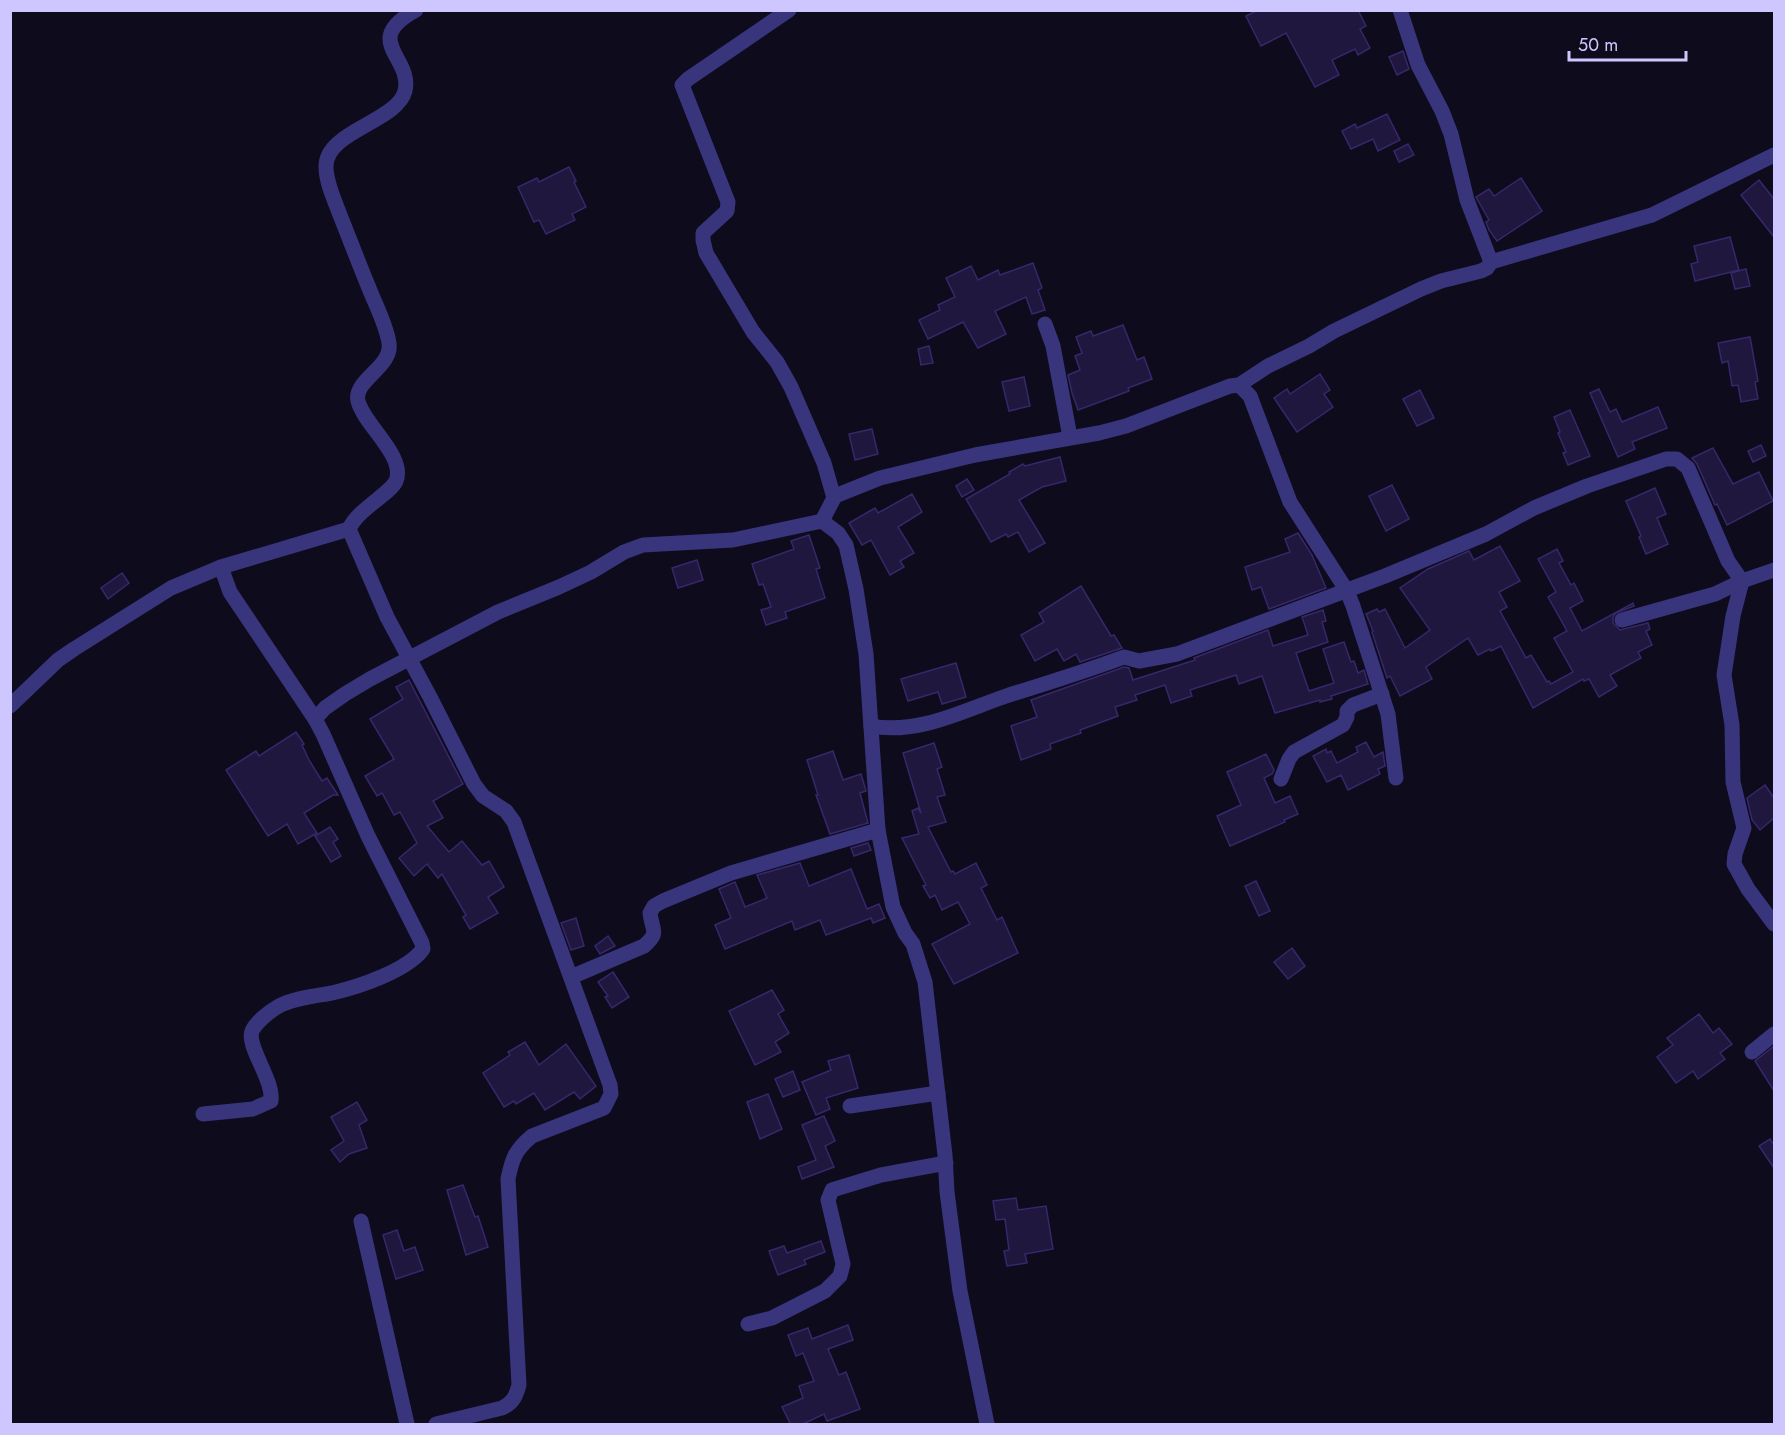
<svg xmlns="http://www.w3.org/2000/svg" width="1785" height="1435" viewBox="0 0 1785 1435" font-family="Jost,sans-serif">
<rect width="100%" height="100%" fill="#0e0b1d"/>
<g fill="#1f173e" stroke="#36286b" stroke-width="1.5">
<path d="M1258,10H1358L1366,26L1360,29L1370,48L1358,55L1355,49L1332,60L1339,75L1315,87L1286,33L1261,46L1246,16Z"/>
<path d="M1403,51L1409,69L1397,75L1389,57Z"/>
<path d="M1387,114L1400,140L1378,151L1373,139L1351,149L1342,131L1355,124L1357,128Z"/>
<path d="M1408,144L1414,155L1399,162L1394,151Z"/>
<path d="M569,167L576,181L574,182L586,207L572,214L575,220L546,234L539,220L534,222L518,187L537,178L539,182Z"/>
<path d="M1521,178L1542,211L1497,241L1489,230L1486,222L1489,220L1476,197L1489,189L1494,196Z"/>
<path d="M1759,180L1774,199V237L1741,195Z"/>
<path d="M1730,237L1739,270L1695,281L1691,264L1698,262L1694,246Z"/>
<path d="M1033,263L1042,288L1038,290L1045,310L1032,314L1026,297L995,311L1006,334L978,348L963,322L928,339L919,320L940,310L938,305L955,297L946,278L971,266L978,280L998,270L1000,275Z"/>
<path d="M1746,269L1750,286L1735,289L1731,273Z"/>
<path d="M1123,325L1137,360L1144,357L1152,379L1128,388L1129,391L1078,410L1072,393L1068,375L1080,370L1075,356L1082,353L1076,337L1091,331L1093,336Z"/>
<path d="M1750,337L1758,381L1755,382L1758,399L1741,402L1738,385L1732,386L1728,361L1722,363L1718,343Z"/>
<path d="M929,346L933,363L921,365L918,349Z"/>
<path d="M1320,374L1330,390L1324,394L1333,407L1297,432L1274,398L1287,389L1290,394Z"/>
<path d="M1024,377L1030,406L1009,411L1002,382Z"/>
<path d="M1599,389L1610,412L1616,409L1622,422L1658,407L1667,428L1632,442L1635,449L1618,457L1590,393Z"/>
<path d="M1420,390L1434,418L1417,426L1403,399Z"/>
<path d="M1570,410L1590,456L1568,465L1563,453L1566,452L1558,433L1560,432L1554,417Z"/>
<path d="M872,429L878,454L855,460L849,434Z"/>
<path d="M1761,445L1766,456L1753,462L1748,451Z"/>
<path d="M1713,448L1733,484L1759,472L1773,501L1727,525L1717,504L1715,505L1697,464L1692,458Z"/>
<path d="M1060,457L1066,481L1042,487L1019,500L1045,543L1029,552L1018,532L1008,537L1006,534L991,542L966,499L1010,474L1009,472L1023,464L1025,466Z"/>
<path d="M967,479L974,490L962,497L956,486Z"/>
<path d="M1392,485L1409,519L1386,531L1369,496Z"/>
<path d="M1655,488L1666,514L1657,518L1668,544L1646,554L1639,537L1641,536L1626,501Z"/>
<path d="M912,494L922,512L898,527L914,553L900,561L904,567L890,575L871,540L862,545L849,523L875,508L878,513Z"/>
<path d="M1298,533L1312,555L1326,588L1269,609L1261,587L1252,590L1245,567L1290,552L1285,539Z"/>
<path d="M809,535L820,568L816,569L825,598L785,612L787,618L766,625L761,610L771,607L763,584L759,585L752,564L794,549L791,541Z"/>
<path d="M1500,546L1520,581L1499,592L1507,607L1500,611L1526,658L1531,655L1547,682L1549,681L1551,684L1573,672L1554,638L1567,631L1548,597L1556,592L1538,559L1557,549L1563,561L1559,563L1571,585L1574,583L1583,601L1570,608L1582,631L1633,603L1634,606L1616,613L1613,617V623L1620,630L1648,623L1650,629L1646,631L1652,645L1638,652L1641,658L1610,675L1617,686L1599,697L1589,679L1584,681L1583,679L1533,708L1501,646L1491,651L1490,649L1478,655L1468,638L1426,667L1432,679L1400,696L1390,676L1387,678L1372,632L1373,631L1366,614L1377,609L1379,612L1385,609L1405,648L1430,630L1400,588L1428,569L1469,551L1474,560Z"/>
<path d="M697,560L703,580L678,588L672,568Z"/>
<path d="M122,573L129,583L108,599L101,588Z"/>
<path d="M1081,586L1111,636L1114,635L1122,648L1080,662L1076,654L1064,661L1057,649L1035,661L1021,635L1044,622L1039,613Z"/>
<path d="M1323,610L1326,621L1322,622L1328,642L1296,653L1309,691L1334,683L1323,649L1344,642L1351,662L1354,661L1358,673L1364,670L1368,684L1331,696L1332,699L1320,702V700L1275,713L1262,676L1239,684L1236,675L1190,690L1192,696L1171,703L1165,685L1135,695L1137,700L1115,707L1118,716L1080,730L1081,733L1050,744L1051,749L1021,760L1011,726L1037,717L1031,700L1124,667L1129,668L1133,680L1195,660L1194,658L1268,630L1273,646L1308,635L1302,617Z"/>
<path d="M956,663L966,697L942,704L938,692L908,701L901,679Z"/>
<path d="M409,680L463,784L433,801L443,818L427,826L449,852L462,841L482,865L489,861L504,887L488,897L498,913L470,929L463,917L466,915L442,874L438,878L427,864L414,876L399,858L417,843L400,812L394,815L382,793L377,796L365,776L394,759L370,719L403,699L396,687Z"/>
<path d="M296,732L304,744L302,745L309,760L322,781L327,778L338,795H333L304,813L317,833L298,844L287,824L268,836L226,770L256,751L259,756Z"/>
<path d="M1366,742L1374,757L1383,752L1385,766L1378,769L1380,774L1348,790L1341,775L1327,782L1313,756L1326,749L1327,753L1331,751L1337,763L1358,752L1356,747Z"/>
<path d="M934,743L942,767L937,769L945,795L937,797L946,822L928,827L951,872L953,871L955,874L976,863L987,885L981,888L997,920L1002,917L1018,953L954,984L932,944L970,924L958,902L942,910L935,895L930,898L923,886L926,885L902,838L919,834L912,811L918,808L921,813L903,753Z"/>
<path d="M833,751L843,780L861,774L866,791L860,793L868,823L830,834L816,795H818L807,760Z"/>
<path d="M1266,754L1274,770L1272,774L1264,778L1275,803L1290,796L1298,814L1284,820L1285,822L1230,846L1217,816L1241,805L1227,772Z"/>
<path d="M1765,785L1774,798V818L1760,830L1752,820L1747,798Z"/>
<path d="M330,827L338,839L333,842L341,856L331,862L315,836Z"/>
<path d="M868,843L871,850L854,856L851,848Z"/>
<path d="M800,863L809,886L851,869L867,909L879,904L885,918L873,923L871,918L826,935L820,920L795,930L792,921L725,949L715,925L731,918L719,889L735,882L745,907L767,898L757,875Z"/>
<path d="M1256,881L1270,911L1259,916L1245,886Z"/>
<path d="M576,918L584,946L571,950L561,923Z"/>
<path d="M608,936L615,946L600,954L595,946Z"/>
<path d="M1292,948L1305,966L1288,979L1274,962Z"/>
<path d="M613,972L629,997L612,1008L605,997L608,996L598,982Z"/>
<path d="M772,990L784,1010L778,1014L789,1033L775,1042L781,1052L755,1065L729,1011Z"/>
<path d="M1699,1014L1713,1033L1719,1028L1732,1044L1720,1053L1725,1059L1698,1079L1693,1071L1676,1083L1657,1057L1673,1045L1667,1038Z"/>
<path d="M525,1042L539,1065L566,1044L596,1086L580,1099L574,1092L545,1110L534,1093L516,1104L514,1101L504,1107L483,1073L510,1055L508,1052Z"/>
<path d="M1774,1046V1091L1755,1061Z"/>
<path d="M849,1055L858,1088L826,1098L830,1109L816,1115L802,1082L831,1070L828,1061Z"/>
<path d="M793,1071L800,1090L783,1097L775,1079Z"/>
<path d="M768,1094L782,1129L760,1139L747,1102Z"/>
<path d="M357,1102L367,1120L359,1125L367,1148L349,1154L340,1162L331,1150L344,1141L331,1117Z"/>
<path d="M824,1116L835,1141L825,1146L834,1167L802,1179L798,1167L816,1160L802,1125Z"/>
<path d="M1770,1139L1774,1145V1168L1759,1146Z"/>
<path d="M463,1185L475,1217L478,1216L488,1247L466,1255L447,1190Z"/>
<path d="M1016,1198L1018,1210L1046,1206L1053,1249L1025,1254L1027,1263L1007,1266L1004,1251L1009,1250L1005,1219L996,1220L993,1201Z"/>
<path d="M397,1230L404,1251L415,1247L423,1270L396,1279L383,1235Z"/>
<path d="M821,1241L825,1252L804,1260L806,1264L778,1275L769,1251L784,1246L787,1253Z"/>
<path d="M848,1325L853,1340L828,1349L839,1375L846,1372L860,1409L827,1421L824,1414L801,1425H791L782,1407L803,1398L799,1386L814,1381L803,1353L796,1356L788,1335L808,1328L812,1339Z"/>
</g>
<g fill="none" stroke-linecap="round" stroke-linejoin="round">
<g stroke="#38357d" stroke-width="15">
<path d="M789,10L688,79L682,85L728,202L727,211L703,233V240L706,253L753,332L777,362L791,387L824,463L834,498"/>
<path d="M1491,262L1652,215L1774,155"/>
<path d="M1045,324L1053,346L1070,437"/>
<path d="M1239,385L1268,366L1309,346L1334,331L1421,289L1441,281L1481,271L1487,268L1491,262L1467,200L1451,134L1442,111L1418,65L1400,10"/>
<path d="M822,521L835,496L880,478L975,455L1099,433L1126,426L1230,386L1239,385L1250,396L1290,502L1347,591L1353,606L1388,714L1396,778"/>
<path d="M349,529C358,509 390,494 396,481C406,456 364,425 358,401C353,380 393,367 389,343C386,324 376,306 369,288C359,264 350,240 340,215C335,201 326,183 326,167C325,131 397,122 405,91C413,57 360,41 416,10"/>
<path d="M221,567L230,592L315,719"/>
<path d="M1742,581L1733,616L1724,675L1732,725L1733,782L1744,828L1735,854L1734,864L1748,889L1774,924"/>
<path d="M1622,620L1715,594L1742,581"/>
<path d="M10,706L58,660L74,649L171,588L221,567L349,529L387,617L430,697L474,784L483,796L506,811L514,822L610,1085L611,1094L604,1108L532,1136C515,1150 512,1159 508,1179L519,1385C516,1396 513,1403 502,1408L436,1424"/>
<path d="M871,726C919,735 964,710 1009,695C1048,683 1086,671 1124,657L1139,661L1177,654L1385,576L1486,534L1534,508L1587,486L1666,459H1677L1688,468L1728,561L1742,581L1774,570"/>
<path d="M1281,779L1289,759L1294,752L1343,725L1347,717V711L1353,705L1382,694"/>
<path d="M571,977L644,946C660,932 652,931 650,913L654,906L663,901L731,873L878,830"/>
<path d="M1752,1052L1774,1034"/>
<path d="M850,1106L938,1093"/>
<path d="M203,1114L253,1109L271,1101C274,1080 246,1046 252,1031C256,1022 270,1011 279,1006C294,998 315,996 332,993C358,987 407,971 423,949L422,943L368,836L323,734L315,719L325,708L345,694L370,679L498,612L559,587L591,572L624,552L643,545L733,540L822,521L838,533L846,545L856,589L866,654L878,830L893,907L905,933L913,944L925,982L945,1155L947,1192L960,1291L987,1424"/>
<path d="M361,1221L407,1424"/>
<path d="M748,1324L772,1318L825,1291L840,1276L843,1264L828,1200L832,1190L881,1175L946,1163"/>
</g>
</g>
<rect width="1785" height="1435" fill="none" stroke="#cec7ff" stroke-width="24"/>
<path d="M1569 51v9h117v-9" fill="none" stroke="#cec7ff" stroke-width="3"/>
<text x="1578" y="51" font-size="18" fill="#cec7ff" stroke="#0e0b1d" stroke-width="4.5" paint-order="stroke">50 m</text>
</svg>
